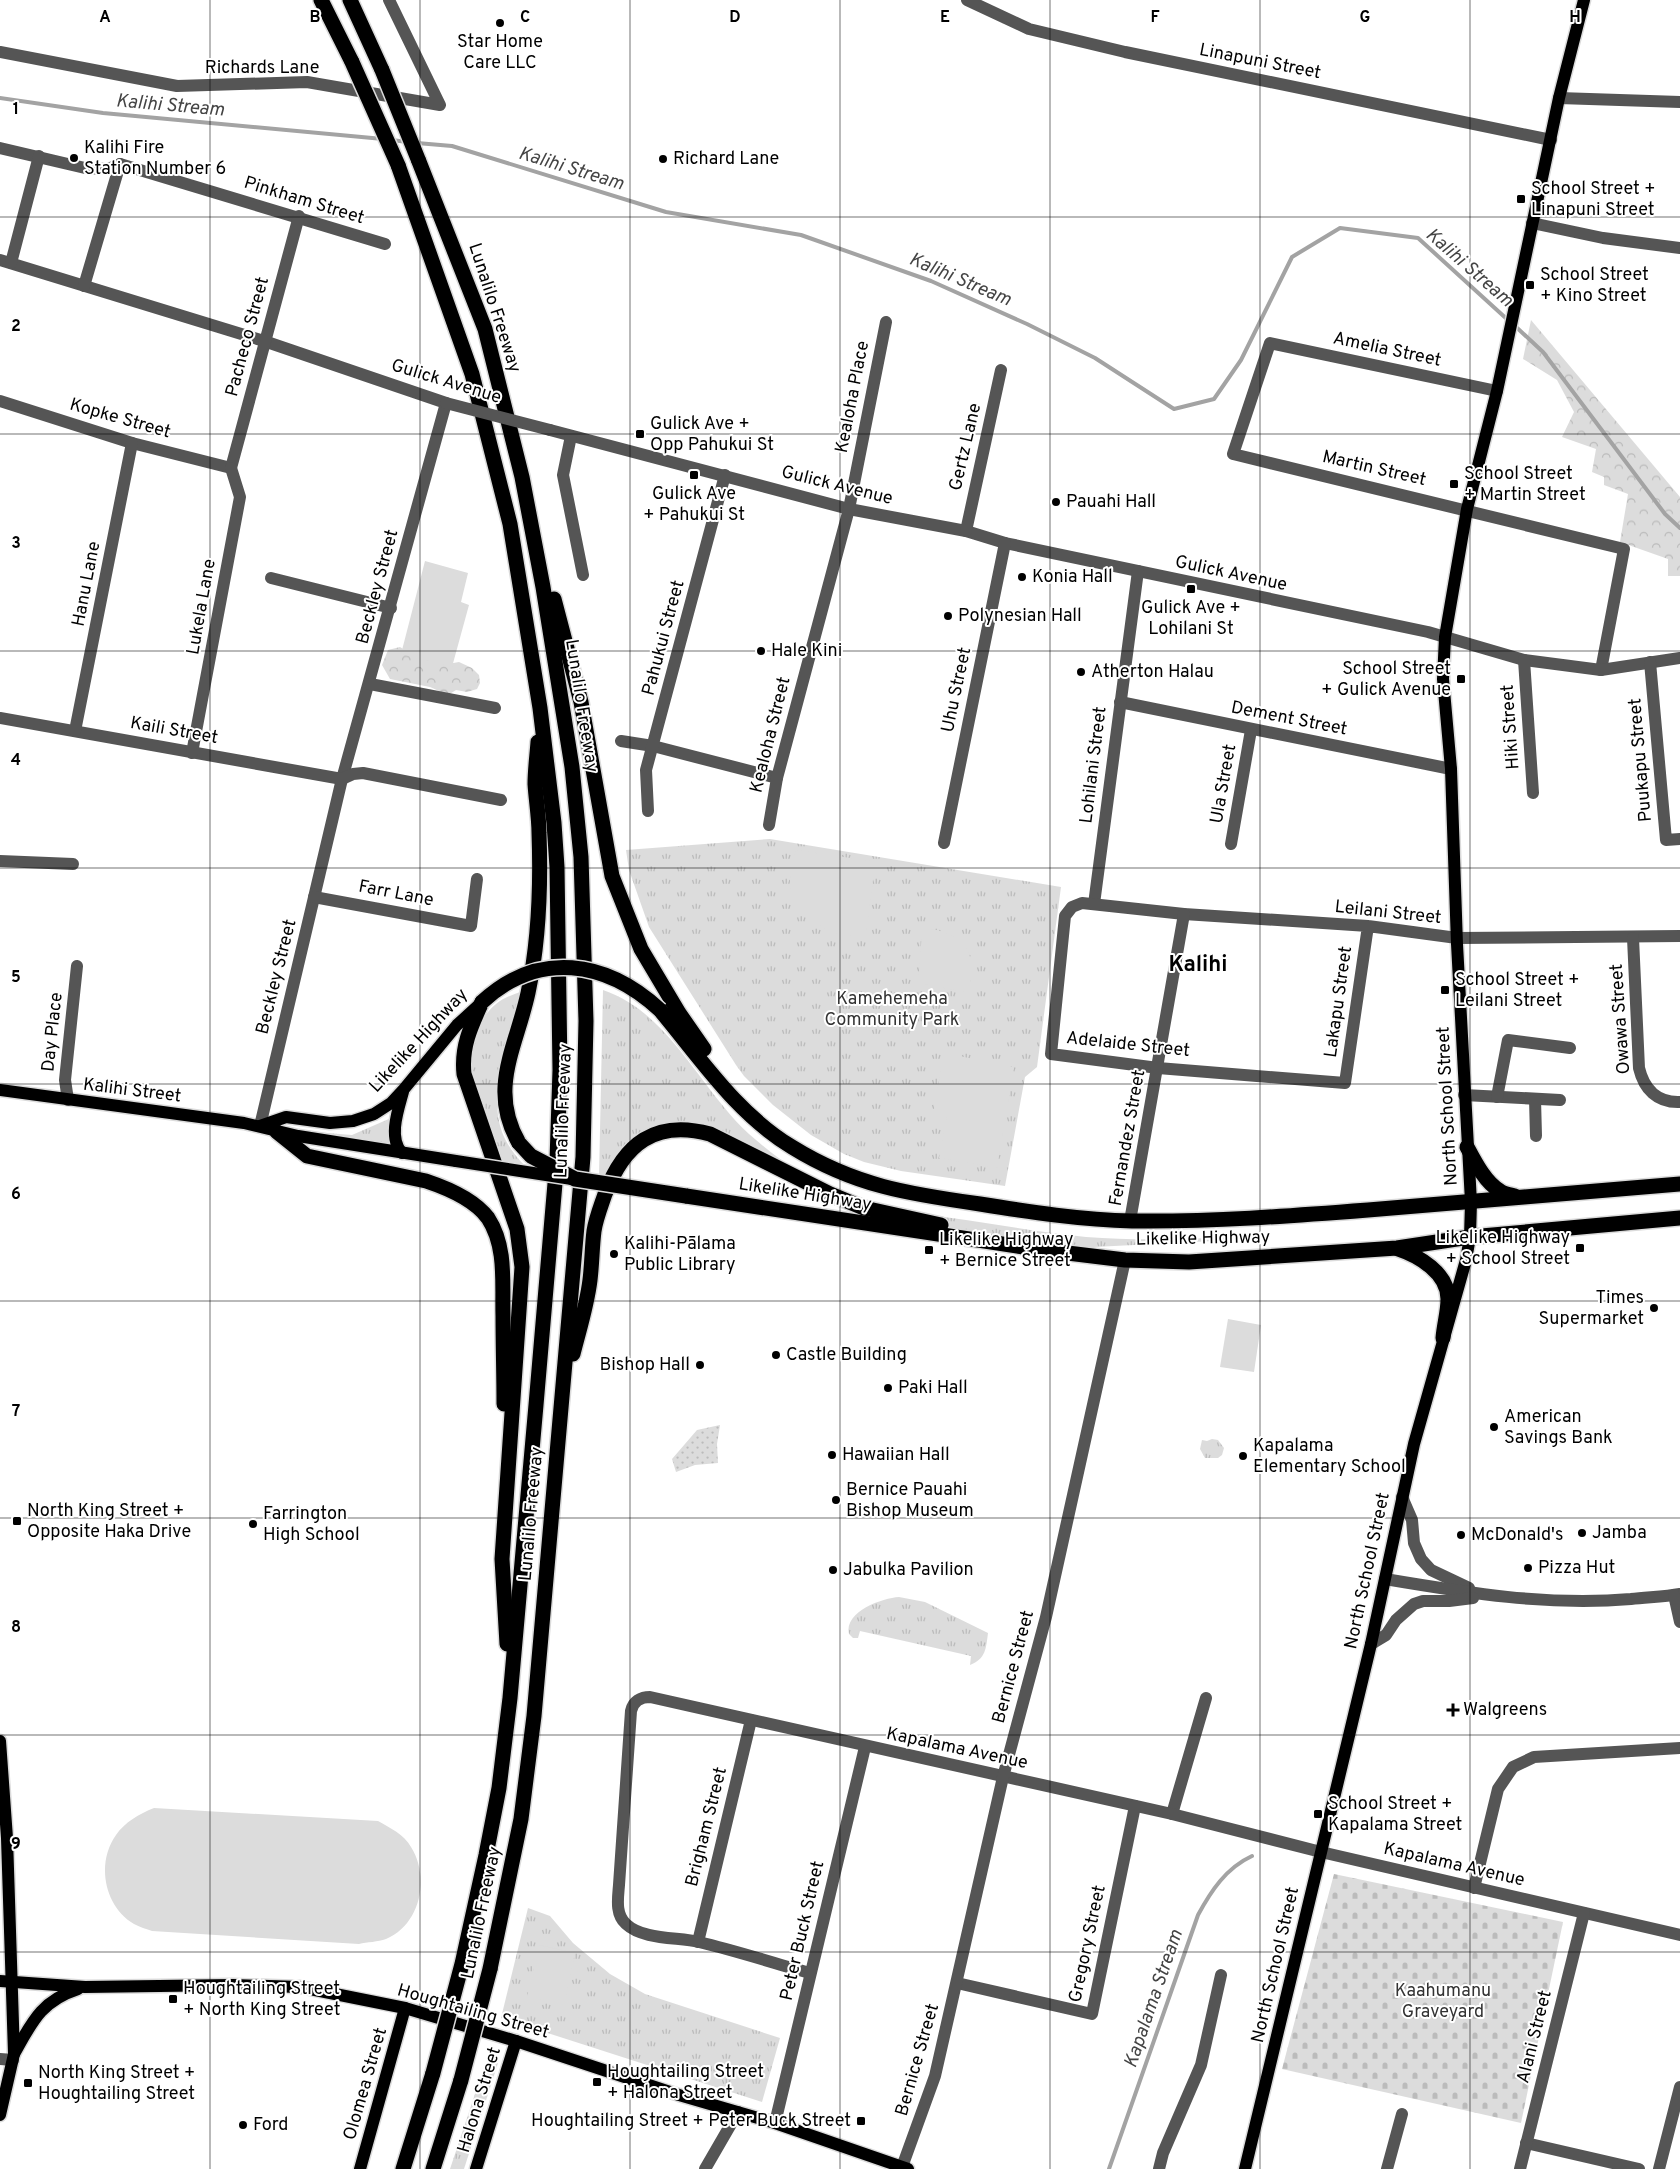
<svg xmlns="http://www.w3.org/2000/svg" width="1680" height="2169" viewBox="0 0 1680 2169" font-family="Overpass,sans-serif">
<defs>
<pattern id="grass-tufts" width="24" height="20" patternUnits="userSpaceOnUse" patternTransform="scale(1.25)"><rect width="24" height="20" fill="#dcdcdc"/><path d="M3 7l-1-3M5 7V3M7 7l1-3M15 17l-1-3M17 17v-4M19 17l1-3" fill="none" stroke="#bbb"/></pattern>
<pattern id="forest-crowns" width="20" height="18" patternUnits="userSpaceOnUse" patternTransform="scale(1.25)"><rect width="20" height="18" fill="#dcdcdc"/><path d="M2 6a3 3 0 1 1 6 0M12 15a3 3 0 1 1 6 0" fill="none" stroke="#bbb"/></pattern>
<pattern id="cemetery-stones" width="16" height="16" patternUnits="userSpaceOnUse" patternTransform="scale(1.25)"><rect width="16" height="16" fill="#dcdcdc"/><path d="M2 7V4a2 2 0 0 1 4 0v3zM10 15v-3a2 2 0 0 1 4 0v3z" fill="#bbb"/></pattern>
<pattern id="garden-dots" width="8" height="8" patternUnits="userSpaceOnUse" patternTransform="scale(1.25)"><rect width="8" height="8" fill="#dcdcdc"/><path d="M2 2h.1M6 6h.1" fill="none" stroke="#bbb" stroke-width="1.8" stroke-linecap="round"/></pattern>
</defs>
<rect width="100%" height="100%" fill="#fff"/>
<g fill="url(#grass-tufts)">
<path d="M770,839L1061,887L1037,1067L1025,1077L1005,1186L901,1171L864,1162L844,1154L811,1135L773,1105L744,1076L736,1065L649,927L629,870L626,850Z"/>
<path d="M603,990C669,1012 700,1089 749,1134C774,1156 806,1180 837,1192C879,1208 923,1214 966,1220C1006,1226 1046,1233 1086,1237C1137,1241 1187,1239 1238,1237L1214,1241L1074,1248L940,1227L867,1211L711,1136L655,1137L610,1178L599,1177Z"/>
<path d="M520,992C510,1033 487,1091 502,1132C507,1145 516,1157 526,1167L501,1162C491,1135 478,1107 471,1078C465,1054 476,1020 496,1004C503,998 512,995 520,992Z"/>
<path d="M391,1118V1153L277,1129L352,1135Z"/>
<path d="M1212,1439L1218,1440L1224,1448L1222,1455L1218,1458H1205L1200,1449L1202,1440L1207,1441Z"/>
<path d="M899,1597L925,1602L988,1633C986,1648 986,1659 970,1665L971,1656L860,1631L858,1638H853L849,1634C844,1611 883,1598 899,1597Z"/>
<path d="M528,1908L550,1916L573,1943L610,1974L645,1994L780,2038L762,2102L501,2018Z"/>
<path d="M498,2063L464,2169H450L481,2076L492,2064Z"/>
</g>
<g fill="url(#forest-crowns)">
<path d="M1531,320L1680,497V576H1668V559L1620,542L1628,494L1604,485V477L1592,472L1596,449L1562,437L1574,412L1557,380L1523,359Z"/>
<path d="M400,647L416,657L448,664L459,662L472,668L479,675L480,683L477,689L467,692L456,690L448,695L430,687L390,679L382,665L388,650Z"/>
</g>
<path fill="url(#cemetery-stones)" d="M1334,1874L1563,1922L1521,2123L1282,2069Z"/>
<path fill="url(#garden-dots)" d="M720,1425L717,1444L718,1463L695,1465L676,1472L672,1459L697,1430Z"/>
<g fill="#dcdcdc">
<path d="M425,561L468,573L461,602L469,605L452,667L401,654Z"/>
<path d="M796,850L871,861L875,865L866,932C839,942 819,927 802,908C796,902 791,897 790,888C789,876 793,862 796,850Z"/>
<path d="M925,929C933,928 940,931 948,934C967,943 973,954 971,975C971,983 971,987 964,992L918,983L922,932Z"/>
<path d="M944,1053L1014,1067L997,1168L939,1158L947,1116L933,1114Z"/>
<path d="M1228,1319L1261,1325L1254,1372L1220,1367Z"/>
<path d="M154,1808L378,1821C390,1828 404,1834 411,1847C430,1877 421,1924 386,1939C378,1942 367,1942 359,1944L152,1931C147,1929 139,1927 134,1924C104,1906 96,1863 116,1835C125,1822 139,1814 154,1808Z"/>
<path d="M539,1945L575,1953L564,2005L527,1997Z"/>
</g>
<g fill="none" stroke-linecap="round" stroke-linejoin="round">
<g stroke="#a3a3a3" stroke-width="4">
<path d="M0,98L103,113L383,139"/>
<path d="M392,140L407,142"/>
<path d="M417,143L452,146L666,212L801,235L931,281L1027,324L1095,358L1174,409L1214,399L1241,360L1292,257L1340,228L1418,238L1509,321"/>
<path d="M1514,325L1543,352L1665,514L1680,528"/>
<path d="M1109,2169L1198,1915C1211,1891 1226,1868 1252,1856"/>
</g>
<defs>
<g id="major">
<path d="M0,1090L244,1123L298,1136L456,1161"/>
<path d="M260,1126L286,1117L330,1123L353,1121L374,1114L391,1103L404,1089L457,1025L480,1004"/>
<path d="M402,1153C388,1138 398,1110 403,1092"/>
<path d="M0,1741L7,1838L14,2054L0,2115"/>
<path d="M0,1981L85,1987L233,1985L300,1987L405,2008L516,2041L679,2095L775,2123L908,2169"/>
<path d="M14,2054C32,2022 41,2001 78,1989"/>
<path d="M360,2169L405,2008"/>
<path d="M476,2169L516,2041"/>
<path d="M1245,2169L1371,1644L1414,1444L1466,1260L1470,1237L1471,1202L1457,944L1451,769L1443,679L1445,637L1467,509L1497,391L1559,98L1584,0"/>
</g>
<g id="highway">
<path d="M321,0L352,62"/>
<path d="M350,0L382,70"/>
<path d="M418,159L485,329L522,477L543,587L572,767L581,857L586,1021L583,1157L534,1716L521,1819L490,1969"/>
<path d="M398,165L472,374L510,524L540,708L554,823L557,867L560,1070L557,1160L536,1405L510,1698L499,1788L486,1855L462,1964"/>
<path d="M554,599L581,702L612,876L641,949L679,1013L704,1049"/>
<path d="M482,1002C471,1026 461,1047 464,1074L517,1229L522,1267L502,1559L507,1644"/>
<path d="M660,1010C701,1059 737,1114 792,1147C855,1186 909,1194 980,1204C1030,1212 1082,1220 1132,1221C1211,1222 1290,1216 1368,1210C1472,1201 1576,1193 1680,1184"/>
<path d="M277,1132L307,1156L426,1181C447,1188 474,1199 488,1218C507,1247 502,1284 503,1316C503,1345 504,1375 504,1404"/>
<path d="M519,1143C488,1089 516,1048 528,993C539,941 541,887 539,833C539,817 536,800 535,784C535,770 537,756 538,742"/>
<path d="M1467,1147C1475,1162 1485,1182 1500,1191C1504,1194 1511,1195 1515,1196"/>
<path d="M686,1196L1043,1250L1125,1260L1189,1262L1397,1248L1470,1237L1680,1218"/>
<path d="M1398,1249C1419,1256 1448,1273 1448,1299C1448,1312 1444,1325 1443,1338"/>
<path d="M573,1354C579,1330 587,1305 590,1280C592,1264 592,1247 594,1231C596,1218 601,1206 605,1194C624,1144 655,1119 710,1134L830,1194L864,1208L941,1225"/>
<path d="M403,2169L433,2073"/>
<path d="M433,2169L461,2080"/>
</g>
</defs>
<use href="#major" stroke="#dbdbdb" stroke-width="15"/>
<use href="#highway" stroke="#dbdbdb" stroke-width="18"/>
<g stroke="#555" stroke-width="12">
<path d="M967,0L1029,29L1125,52L1551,140"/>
<path d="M0,52L177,86L307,82L440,105L389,0"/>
<path d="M1559,98L1680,102"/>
<path d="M0,148L85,168L108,169L120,164L385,244"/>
<path d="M1532,223L1603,238L1680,248"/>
<path d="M0,260L264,341L446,403L342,779L260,1126"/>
<path d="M11,263L39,156"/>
<path d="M84,286L120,164"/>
<path d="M1497,391L1270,343L1233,454L1624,549L1601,670"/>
<path d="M0,401L132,443L231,468"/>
<path d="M550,430L849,509L966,531L1005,543L1428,632L1524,660L1601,670L1680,658"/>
<path d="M571,436L563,475L583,575"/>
<path d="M231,468L299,216"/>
<path d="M966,531L1001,370"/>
<path d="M271,578L391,608"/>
<path d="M1524,660L1533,793"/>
<path d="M1650,662L1666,840L1680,839"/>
<path d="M370,684L495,708"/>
<path d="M1120,702L1451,769"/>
<path d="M0,718L342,779L353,774L363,773L501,800"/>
<path d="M75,731L132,443"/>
<path d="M621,741L653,746L777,778"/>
<path d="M192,753L240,497L231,468"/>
<path d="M648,811L646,770L725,475"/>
<path d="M769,825L777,778L849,509L886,322"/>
<path d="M944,843L1005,543"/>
<path d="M1231,844L1251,730"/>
<path d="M0,861L73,864"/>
<path d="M314,897L471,926L477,879"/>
<path d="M1094,904L1138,571"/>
<path d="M1368,926L1345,1083L1158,1068L1051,1054L1065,916L1072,907L1082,903L1184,914L1368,926L1457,938L1680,936"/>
<path d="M1633,938L1639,1068C1644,1089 1657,1103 1680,1102"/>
<path d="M1464,1095L1560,1100"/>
<path d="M1497,1097L1508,1040L1570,1048"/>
<path d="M1535,1099L1536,1136"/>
<path d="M68,1100L65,1080L77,966"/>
<path d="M1130,1221L1184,914"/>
<path d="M1402,1497L1412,1520L1414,1543L1421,1559L1431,1570L1469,1588"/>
<path d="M1385,1579C1468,1593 1546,1606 1631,1599C1647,1597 1664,1597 1680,1594"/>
<path d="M1674,1595L1680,1622"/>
<path d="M1371,1644L1386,1635L1396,1620L1414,1604L1423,1601H1449L1473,1598"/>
<path d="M1172,1814L1206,1698"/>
<path d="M1474,1888L1498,1789L1513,1767L1534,1757L1680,1748"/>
<path d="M698,1942L751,1720"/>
<path d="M810,1973C773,1963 737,1951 699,1942C678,1937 643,1940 626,1924C615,1914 618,1898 619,1885L631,1711C633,1701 641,1697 650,1697L1172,1814L1321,1852L1680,1935"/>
<path d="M957,1983L1092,2014L1135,1806"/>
<path d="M0,2059L13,2060"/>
<path d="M775,2123L865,1747"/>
<path d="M1526,2143L1639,2169"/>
<path d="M902,2167L935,2076L1003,1777L1046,1617L1125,1260"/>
<path d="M705,2169L738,2112"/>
<path d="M1159,2169L1163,2153L1201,2065L1221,1975"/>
<path d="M1387,2169L1402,2114"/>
<path d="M1520,2169L1584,1913"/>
<path d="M1659,2169L1680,2087"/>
</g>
<use href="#major" stroke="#000" stroke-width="12"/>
<use href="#highway" stroke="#000" stroke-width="15"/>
<defs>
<path id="major-bridge" d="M456,1161L572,1179"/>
<g id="highway-bridge">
<path d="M352,62L398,165"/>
<path d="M382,70L418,159"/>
<path d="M482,1002C538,950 606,960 660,1010"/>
<path d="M519,1143L531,1156L575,1179L686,1196"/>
<path d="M433,2073L462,1964"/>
<path d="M461,2080L490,1969"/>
</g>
</defs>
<use href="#major-bridge" stroke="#dbdbdb" stroke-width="15" stroke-linecap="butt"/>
<use href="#highway-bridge" stroke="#dbdbdb" stroke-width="18" stroke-linecap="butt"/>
<path stroke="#555" stroke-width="12" d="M446,403L550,430"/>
<use href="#major-bridge" stroke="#000" stroke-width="12"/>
<use href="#highway-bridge" stroke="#000" stroke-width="15"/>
</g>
<path fill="none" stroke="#000" stroke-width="1" stroke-opacity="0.55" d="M210,0V2169M420,0V2169M630,0V2169M840,0V2169M1050,0V2169M1260,0V2169M1470,0V2169M0,217H1680M0,434H1680M0,651H1680M0,868H1680M0,1084H1680M0,1301H1680M0,1518H1680M0,1735H1680M0,1952H1680"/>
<g fill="#000" stroke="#fff" stroke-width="2">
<circle cx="500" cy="23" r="5"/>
<circle cx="74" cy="158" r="5"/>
<circle cx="663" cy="159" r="5"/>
<rect x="1516" y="194" width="10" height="10" rx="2.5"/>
<rect x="1525" y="280" width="10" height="10" rx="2.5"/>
<rect x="635" y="429" width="10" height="10" rx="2.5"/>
<rect x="689" y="470" width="10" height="10" rx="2.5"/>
<rect x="1449" y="479" width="10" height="10" rx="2.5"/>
<circle cx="1056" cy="502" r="5"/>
<circle cx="1022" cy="577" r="5"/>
<rect x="1186" y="584" width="10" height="10" rx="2.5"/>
<circle cx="948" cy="616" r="5"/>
<circle cx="761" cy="651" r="5"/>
<circle cx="1081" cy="672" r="5"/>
<rect x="1456" y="674" width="10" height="10" rx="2.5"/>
<rect x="1440" y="985" width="10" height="10" rx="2.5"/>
<rect x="1575" y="1243" width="10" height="10" rx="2.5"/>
<rect x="924" y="1245" width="10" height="10" rx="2.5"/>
<circle cx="614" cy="1254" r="5"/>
<circle cx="1654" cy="1308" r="5"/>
<circle cx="776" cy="1355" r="5"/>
<circle cx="700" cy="1365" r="5"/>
<circle cx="888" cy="1388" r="5"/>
<circle cx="1494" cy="1427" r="5"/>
<circle cx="832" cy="1455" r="5"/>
<circle cx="1243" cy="1456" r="5"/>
<circle cx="836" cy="1500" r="5"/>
<rect x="12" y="1516" width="10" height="10" rx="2.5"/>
<circle cx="253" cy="1524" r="5"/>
<circle cx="1582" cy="1533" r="5"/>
<circle cx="1461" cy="1535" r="5"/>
<circle cx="1528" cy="1568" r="5"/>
<circle cx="833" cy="1570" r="5"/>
<path d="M1450.5 1702.5h5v5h5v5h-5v5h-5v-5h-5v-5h5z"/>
<rect x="1313" y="1809" width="10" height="10" rx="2.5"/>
<rect x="168" y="1994" width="10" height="10" rx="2.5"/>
<rect x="592" y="2077" width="10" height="10" rx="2.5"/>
<rect x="23" y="2078" width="10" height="10" rx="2.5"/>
<rect x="856" y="2116" width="10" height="10" rx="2.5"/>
<circle cx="243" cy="2125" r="5"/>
</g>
<g text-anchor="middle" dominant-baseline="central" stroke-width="4" stroke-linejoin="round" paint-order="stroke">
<g font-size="18" fill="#000" stroke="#fff" text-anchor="start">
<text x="500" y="42" text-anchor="middle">Star Home<tspan x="500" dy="21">Care LLC</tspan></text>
<text x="84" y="148">Kalihi Fire<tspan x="84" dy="21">Station Number 6</tspan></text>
<text x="673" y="159">Richard Lane</text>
<text x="1531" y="189">School Street +<tspan x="1531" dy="21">Linapuni Street</tspan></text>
<text x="1540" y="275">School Street<tspan x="1540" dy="21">+ Kino Street</tspan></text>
<text x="650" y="424">Gulick Ave +<tspan x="650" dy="21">Opp Pahukui St</tspan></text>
<text x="1464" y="474">School Street<tspan x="1464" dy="21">+ Martin Street</tspan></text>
<text x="694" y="494" text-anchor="middle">Gulick Ave<tspan x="694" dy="21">+ Pahukui St</tspan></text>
<text x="1066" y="502">Pauahi Hall</text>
<text x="1032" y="577">Konia Hall</text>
<text x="1191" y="608" text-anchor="middle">Gulick Ave +<tspan x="1191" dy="21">Lohilani St</tspan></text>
<text x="958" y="616">Polynesian Hall</text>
<text x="771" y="651">Hale Kini</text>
<text x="1451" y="669" text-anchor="end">School Street<tspan x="1451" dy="21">+ Gulick Avenue</tspan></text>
<text x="1091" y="672">Atherton Halau</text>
<text x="1455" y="980">School Street +<tspan x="1455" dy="21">Leilani Street</tspan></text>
<text x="1570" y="1238" text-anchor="end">Likelike Highway<tspan x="1570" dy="21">+ School Street</tspan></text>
<text x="939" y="1240">Likelike Highway<tspan x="939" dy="21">+ Bernice Street</tspan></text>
<text x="624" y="1244">Kalihi-Pālama<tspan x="624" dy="21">Public Library</tspan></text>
<text x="1644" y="1298" text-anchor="end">Times<tspan x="1644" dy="21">Supermarket</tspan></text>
<text x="786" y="1355">Castle Building</text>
<text x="690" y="1365" text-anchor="end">Bishop Hall</text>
<text x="898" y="1388">Paki Hall</text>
<text x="1504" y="1417">American<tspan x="1504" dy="21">Savings Bank</tspan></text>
<text x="1253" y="1446">Kapalama<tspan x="1253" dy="21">Elementary School</tspan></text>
<text x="842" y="1455">Hawaiian Hall</text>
<text x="846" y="1490">Bernice Pauahi<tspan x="846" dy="21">Bishop Museum</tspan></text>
<text x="27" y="1511">North King Street +<tspan x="27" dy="21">Opposite Haka Drive</tspan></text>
<text x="263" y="1514">Farrington<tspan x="263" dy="21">High School</tspan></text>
<text x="1592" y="1533">Jamba</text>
<text x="1471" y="1535">McDonald's</text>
<text x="1538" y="1568">Pizza Hut</text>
<text x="843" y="1570">Jabulka Pavilion</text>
<text x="1463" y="1710">Walgreens</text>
<text x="1328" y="1804">School Street +<tspan x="1328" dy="21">Kapalama Street</tspan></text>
<text x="183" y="1989">Houghtailing Street<tspan x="183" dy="21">+ North King Street</tspan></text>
<text x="607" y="2072">Houghtailing Street<tspan x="607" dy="21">+ Halona Street</tspan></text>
<text x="38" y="2073">North King Street +<tspan x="38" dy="21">Houghtailing Street</tspan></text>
<text x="851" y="2121" text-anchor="end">Houghtailing Street + Peter Buck Street</text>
<text x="253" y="2125">Ford</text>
</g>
<g font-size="18" fill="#000" stroke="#fff">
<text transform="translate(1260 62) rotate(11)">Linapuni Street</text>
<text x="262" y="68">Richards Lane</text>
<text transform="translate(304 201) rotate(17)">Pinkham Street</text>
<text transform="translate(494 308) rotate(72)">Lunalilo Freeway</text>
<text transform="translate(248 337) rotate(-75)">Pacheco Street</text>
<text transform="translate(1387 350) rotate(12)">Amelia Street</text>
<text transform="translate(446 382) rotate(17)">Gulick Avenue</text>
<text transform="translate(853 397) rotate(-79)">Kealoha Place</text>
<text transform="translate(120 419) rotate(16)">Kopke Street</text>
<text transform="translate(966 447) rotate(-77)">Gertz Lane</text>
<text transform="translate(1374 469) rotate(13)">Martin Street</text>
<text transform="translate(837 486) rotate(14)">Gulick Avenue</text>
<text transform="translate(1231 574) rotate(12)">Gulick Avenue</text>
<text transform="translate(87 584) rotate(-79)">Hanu Lane</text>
<text transform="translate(378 587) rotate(-75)">Beckley Street</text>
<text transform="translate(202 607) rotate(-80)">Lukela Lane</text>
<text transform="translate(664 638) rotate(-75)">Pahukui Street</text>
<text transform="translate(957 690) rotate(-78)">Uhu Street</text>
<text transform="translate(581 706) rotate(81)">Lunalilo Freeway</text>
<text transform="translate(1289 719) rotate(11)">Dement Street</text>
<text transform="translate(1511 727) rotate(-94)">Hiki Street</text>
<text transform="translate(174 731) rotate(10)">Kaili Street</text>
<text transform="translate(771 735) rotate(-76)">Kealoha Street</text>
<text transform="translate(1641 760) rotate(-95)">Puukapu Street</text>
<text transform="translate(1094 765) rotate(-83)">Lohilani Street</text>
<text transform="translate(1224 784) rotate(-80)">Ula Street</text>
<text transform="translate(396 894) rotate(11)">Farr Lane</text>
<text transform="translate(1388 913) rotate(6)">Leilani Street</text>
<text transform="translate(277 977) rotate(-76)">Beckley Street</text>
<text transform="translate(1339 1002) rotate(-82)">Lakapu Street</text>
<text transform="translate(1621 1019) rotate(-94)">Owawa Street</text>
<text transform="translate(53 1032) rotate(-84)">Day Place</text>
<text transform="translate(419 1041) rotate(-47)">Likelike Highway</text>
<text transform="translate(1128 1045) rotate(6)">Adelaide Street</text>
<text transform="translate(132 1091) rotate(7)">Kalihi Street</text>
<text transform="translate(1448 1106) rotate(-93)">North School Street</text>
<text transform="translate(564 1111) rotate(-88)">Lunalilo Freeway</text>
<text transform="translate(1128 1138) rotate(-80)">Fernandez Street</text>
<text transform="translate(805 1195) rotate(9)">Likelike Highway</text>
<text transform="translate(1203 1239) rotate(-1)">Likelike Highway</text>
<text transform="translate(532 1514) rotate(-85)">Lunalilo Freeway</text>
<text transform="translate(1368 1571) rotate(-78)">North School Street</text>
<text transform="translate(1014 1667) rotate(-75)">Bernice Street</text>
<text transform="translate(957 1749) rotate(12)">Kapalama Avenue</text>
<text transform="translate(707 1827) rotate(-76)">Brigham Street</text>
<text transform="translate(1454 1865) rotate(13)">Kapalama Avenue</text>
<text transform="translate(482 1913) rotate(-78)">Lunalilo Freeway</text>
<text transform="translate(803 1931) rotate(-77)">Peter Buck Street</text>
<text transform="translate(1088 1944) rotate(-78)">Gregory Street</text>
<text transform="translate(1276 1965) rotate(-77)">North School Street</text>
<text transform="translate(473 2012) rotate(16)">Houghtailing Street</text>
<text transform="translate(1535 2037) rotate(-76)">Alani Street</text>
<text transform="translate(918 2060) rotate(-74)">Bernice Street</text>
<text transform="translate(366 2084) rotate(-74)">Olomea Street</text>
<text transform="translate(480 2100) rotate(-73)">Halona Street</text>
</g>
<g font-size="18" fill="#333" stroke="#fff">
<text x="892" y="999">Kamehemeha<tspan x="892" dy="21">Community Park</tspan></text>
<text x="1443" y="1991">Kaahumanu<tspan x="1443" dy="21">Graveyard</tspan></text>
</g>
<g font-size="19" font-style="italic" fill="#444" stroke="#fff">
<text transform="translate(170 106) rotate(5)">Kalihi Stream</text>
<text transform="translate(571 169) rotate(17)">Kalihi Stream</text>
<text transform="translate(1469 268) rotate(41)">Kalihi Stream</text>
<text transform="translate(960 280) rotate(23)">Kalihi Stream</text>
<text transform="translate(1154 1999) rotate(-71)">Kapalama Stream</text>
</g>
<g font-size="22" font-weight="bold" fill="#000" stroke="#fff">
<text x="1198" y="965">Kalihi</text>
</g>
</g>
<g font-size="16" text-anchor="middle" font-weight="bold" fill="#000" stroke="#fff" stroke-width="4" stroke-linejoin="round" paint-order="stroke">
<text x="105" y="22">A</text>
<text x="315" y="22">B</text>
<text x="525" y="22">C</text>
<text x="735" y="22">D</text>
<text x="945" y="22">E</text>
<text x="1155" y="22">F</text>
<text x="1365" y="22">G</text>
<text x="1575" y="22">H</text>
<text x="16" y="114">1</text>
<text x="16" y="331">2</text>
<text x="16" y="548">3</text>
<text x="16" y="765">4</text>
<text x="16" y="982">5</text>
<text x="16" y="1199">6</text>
<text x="16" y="1416">7</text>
<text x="16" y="1632">8</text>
<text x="16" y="1849">9</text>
</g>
</svg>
